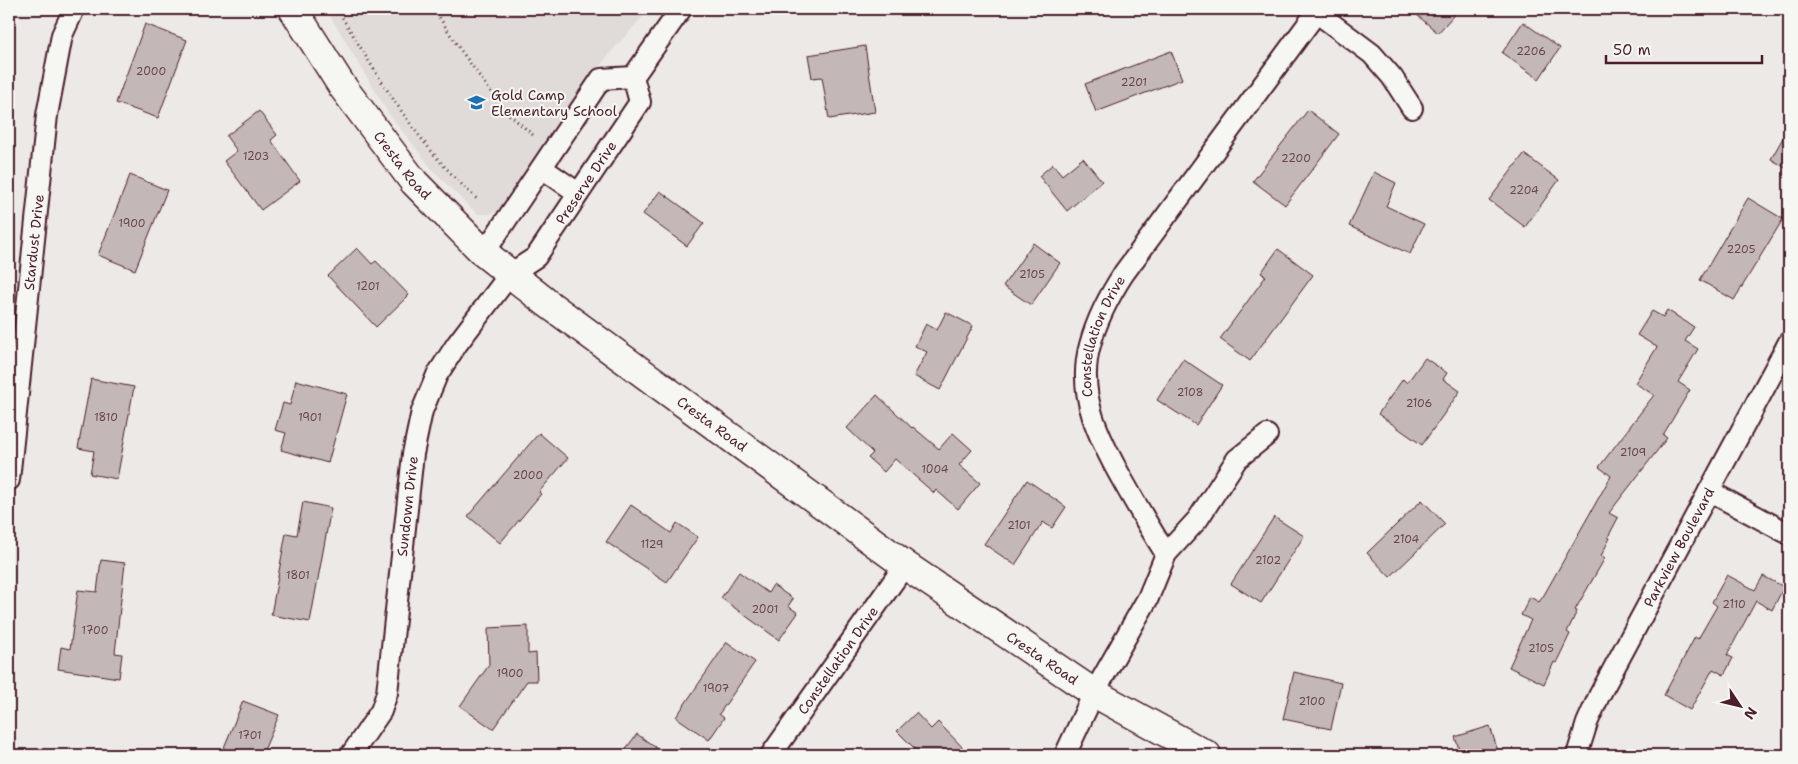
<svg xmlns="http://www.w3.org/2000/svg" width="1798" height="764" viewBox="0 0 1798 764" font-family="'Shantell Sans',sans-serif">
<rect width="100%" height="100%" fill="#ece9e6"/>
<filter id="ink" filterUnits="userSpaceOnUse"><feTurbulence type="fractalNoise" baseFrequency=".02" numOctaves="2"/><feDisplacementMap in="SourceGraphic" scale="10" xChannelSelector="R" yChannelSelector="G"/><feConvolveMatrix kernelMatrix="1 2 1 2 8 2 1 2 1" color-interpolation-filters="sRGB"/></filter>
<g filter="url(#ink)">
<path fill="#e0dad8" d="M326,9H650L618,44L579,91L508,201L496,212L488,214H478L466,204L433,170L389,114Z"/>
<g fill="#c4b7b7" stroke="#4a1f2b">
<path d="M1410,9H1459L1438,33Z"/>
<path d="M1523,22L1560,48L1539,79L1502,53Z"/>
<path d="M145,24L187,40L158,118L116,103Z"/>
<path d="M865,46L875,112L829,119L822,77L812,78L808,55Z"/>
<path d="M1171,51L1182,79L1096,112L1085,84Z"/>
<path d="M1308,110L1339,134L1285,205L1253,181Z"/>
<path d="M259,111L277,135L271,140L300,181L261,210L224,161L237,151L226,136Z"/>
<path d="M1789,127V170L1771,159Z"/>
<path d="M1524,154L1559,180L1525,227L1489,200Z"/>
<path d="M1083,158L1102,181L1067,211L1039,176L1053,164L1062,175Z"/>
<path d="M1374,172L1396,183L1386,206L1424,224L1410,254L1349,226Z"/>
<path d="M130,175L167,190L135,270L98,255Z"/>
<path d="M660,191L704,223L687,246L643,214Z"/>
<path d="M1748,198L1783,219L1734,300L1700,280Z"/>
<path d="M1033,243L1060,263L1031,305L1003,286Z"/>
<path d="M357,248L372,264L376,261L409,295L376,327L328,276Z"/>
<path d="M1278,249L1313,275L1250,361L1220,339L1266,276L1261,273Z"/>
<path d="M1667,310L1694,327L1685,341L1698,349L1678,382L1690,390L1663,435L1667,438L1609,513L1618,518L1608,537L1610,538L1601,556L1605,558L1575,610L1577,611L1567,632L1570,634L1556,663L1554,662L1544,684L1509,667L1531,620L1521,615L1530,597L1539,602L1544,595L1611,476L1599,467L1654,395L1635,383L1657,347L1637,335L1652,311L1663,317Z"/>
<path d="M946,312L973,326L940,390L914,376L927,352L915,346L926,324L937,330Z"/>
<path d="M1425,358L1447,373L1443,379L1460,391L1422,445L1378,414L1403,379L1407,383Z"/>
<path d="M1183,359L1222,385L1196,425L1157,400Z"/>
<path d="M91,379L134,387L117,479L90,474L94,451L78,448Z"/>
<path d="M296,380L347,394L328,463L281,450L286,433L275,430L283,403L290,405Z"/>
<path d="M877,395L912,428L913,427L939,449L953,433L972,450L959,465L980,483L958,509L936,490L934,493L895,459L884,472L868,458L873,453L847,428Z"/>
<path d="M539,433L568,458L539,492L541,494L500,543L468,516Z"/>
<path d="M1027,480L1066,507L1052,528L1043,522L1015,565L984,544Z"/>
<path d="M1422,500L1445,524L1390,577L1367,553Z"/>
<path d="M303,502L331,508L310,622L271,615L286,533L297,535Z"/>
<path d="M631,505L671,533L677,523L698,537L667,582L606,542Z"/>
<path d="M1274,517L1304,536L1261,603L1231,584Z"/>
<path d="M101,560L125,563L115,653L122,654L119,678L58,669L61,647L70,649L78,590L97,592Z"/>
<path d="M739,572L768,593L773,585L793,599L788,606L798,613L779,640L721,598Z"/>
<path d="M1727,575L1755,590L1763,576L1784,587L1772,610L1756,601L1727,655L1733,658L1724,675L1713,669L1690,710L1664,695L1695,637L1698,639L1717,606L1712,602Z"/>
<path d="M528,626V654L536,653L537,681H527L493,729L460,706L489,665L488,628Z"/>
<path d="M727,642L755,662L719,714L724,718L709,740L676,717Z"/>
<path d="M1294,672L1341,683L1331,729L1283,719Z"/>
<path d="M243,701L279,715L262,755H221Z"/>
<path d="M916,713L931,729L938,722L970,755H921L897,731Z"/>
<path d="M1490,726L1499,755H1461L1455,737Z"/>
<path d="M637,734L666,755H621Z"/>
</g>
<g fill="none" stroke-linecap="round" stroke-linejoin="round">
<defs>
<g id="minor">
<path d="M1316,12L1372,54L1392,77L1412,108"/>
<path d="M633,77L681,9"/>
<path d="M542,168L578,193"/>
<path d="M484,253L601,79L633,77"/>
<path id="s1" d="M9,480L47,115L62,35L74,9"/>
<path d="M1709,491L1789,534"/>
<path id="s2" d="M1166,554C1151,530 1137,506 1123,481C1100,440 1076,395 1090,345C1097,319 1109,296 1124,273L1319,9"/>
<path id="s3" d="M351,755L381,711L387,693L413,454L422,411L437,375L457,344L510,274L536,257L640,102L633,77"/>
<path id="s4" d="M771,755L905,565"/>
<path d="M1065,755L1094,693L1148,598L1166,554L1198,519L1237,459L1267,435"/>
<path id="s5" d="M1577,755L1587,723L1599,696L1789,342"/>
</g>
<g id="secondary">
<path id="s6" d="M293,9L342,86L414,182L484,253L547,303L905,565L1094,693L1207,755"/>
</g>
</defs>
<use href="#minor" stroke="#4a1f2b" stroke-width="24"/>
<use href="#secondary" stroke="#4a1f2b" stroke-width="31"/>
<g stroke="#4a1f2b" stroke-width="3" stroke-dasharray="1 4" stroke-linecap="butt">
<path d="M337,9C380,79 416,144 478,200"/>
<path d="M434,9L457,45L504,110L533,135"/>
</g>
<use href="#minor" stroke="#f6f6f2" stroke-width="20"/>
<use href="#secondary" stroke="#f6f6f2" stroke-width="28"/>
</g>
</g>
<defs>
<symbol id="school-bare" viewBox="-9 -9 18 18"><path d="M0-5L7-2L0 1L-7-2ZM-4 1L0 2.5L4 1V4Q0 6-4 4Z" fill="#1f6fb2" stroke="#f6f6f2" stroke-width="2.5" paint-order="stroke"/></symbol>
</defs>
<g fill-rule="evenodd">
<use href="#school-bare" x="464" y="90" width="25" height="25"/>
</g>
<g text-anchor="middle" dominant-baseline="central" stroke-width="4" stroke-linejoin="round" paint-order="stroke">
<g font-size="11" fill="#68454e">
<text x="1531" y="51">2206</text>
<text x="151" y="71">2000</text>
<text x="1134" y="82">2201</text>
<text x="256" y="156">1203</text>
<text x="1296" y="158">2200</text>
<text x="1524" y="190">2204</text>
<text x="132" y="223">1900</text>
<text x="1741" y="249">2205</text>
<text x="1032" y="274">2105</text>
<text x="368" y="286">1201</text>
<text x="1190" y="392">2108</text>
<text x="1419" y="403">2106</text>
<text x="106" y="417">1810</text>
<text x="310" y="417">1901</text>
<text x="1633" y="452">2109</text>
<text x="935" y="469">1004</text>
<text x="528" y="475">2000</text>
<text x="1019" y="525">2101</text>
<text x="1406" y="539">2104</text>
<text x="652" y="544">1129</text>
<text x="1268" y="560">2102</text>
<text x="298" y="575">1801</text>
<text x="1734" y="604">2110</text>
<text x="765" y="609">2001</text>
<text x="95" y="630">1700</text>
<text x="1541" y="648">2105</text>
<text x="510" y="673">1900</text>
<text x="716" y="688">1907</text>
<text x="1312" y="701">2100</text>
<text x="250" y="735">1701</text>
</g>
<g font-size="14" fill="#4a1f2b" stroke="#f6f6f2" text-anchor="start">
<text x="491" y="95">Gold Camp<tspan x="491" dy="16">Elementary School</tspan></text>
</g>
<g font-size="14" fill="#4a1f2b" stroke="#f6f6f2">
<text stroke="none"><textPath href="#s6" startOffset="191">Cresta Road</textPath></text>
<text stroke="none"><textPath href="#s3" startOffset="641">Preserve Drive</textPath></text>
<text stroke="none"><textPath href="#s1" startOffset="239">Stardust Drive</textPath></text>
<text stroke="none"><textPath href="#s2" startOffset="240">Constellation Drive</textPath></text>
<text stroke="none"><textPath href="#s6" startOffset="596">Cresta Road</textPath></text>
<text stroke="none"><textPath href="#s3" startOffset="260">Sundown Drive</textPath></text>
<text stroke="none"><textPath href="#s5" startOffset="232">Parkview Boulevard</textPath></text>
<text stroke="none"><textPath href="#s6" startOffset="1001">Cresta Road</textPath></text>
<text stroke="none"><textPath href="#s4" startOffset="116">Constellation Drive</textPath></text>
</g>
</g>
<rect width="1798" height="764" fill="none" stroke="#f6f6f2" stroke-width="30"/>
<rect x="15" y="15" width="1768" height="734" fill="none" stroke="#4a1f2b" stroke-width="2" filter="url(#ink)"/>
<g transform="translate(1740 706) rotate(125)" stroke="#f6f6f2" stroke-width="4" paint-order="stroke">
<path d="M0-4L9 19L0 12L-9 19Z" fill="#4a1f2b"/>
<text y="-8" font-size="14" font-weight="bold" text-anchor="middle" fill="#4a1f2b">N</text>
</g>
<path d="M1606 55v8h156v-8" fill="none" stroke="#4a1f2b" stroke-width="2.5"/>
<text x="1613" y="55" font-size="15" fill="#4a1f2b" stroke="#f6f6f2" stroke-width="4" paint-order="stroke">50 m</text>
</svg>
